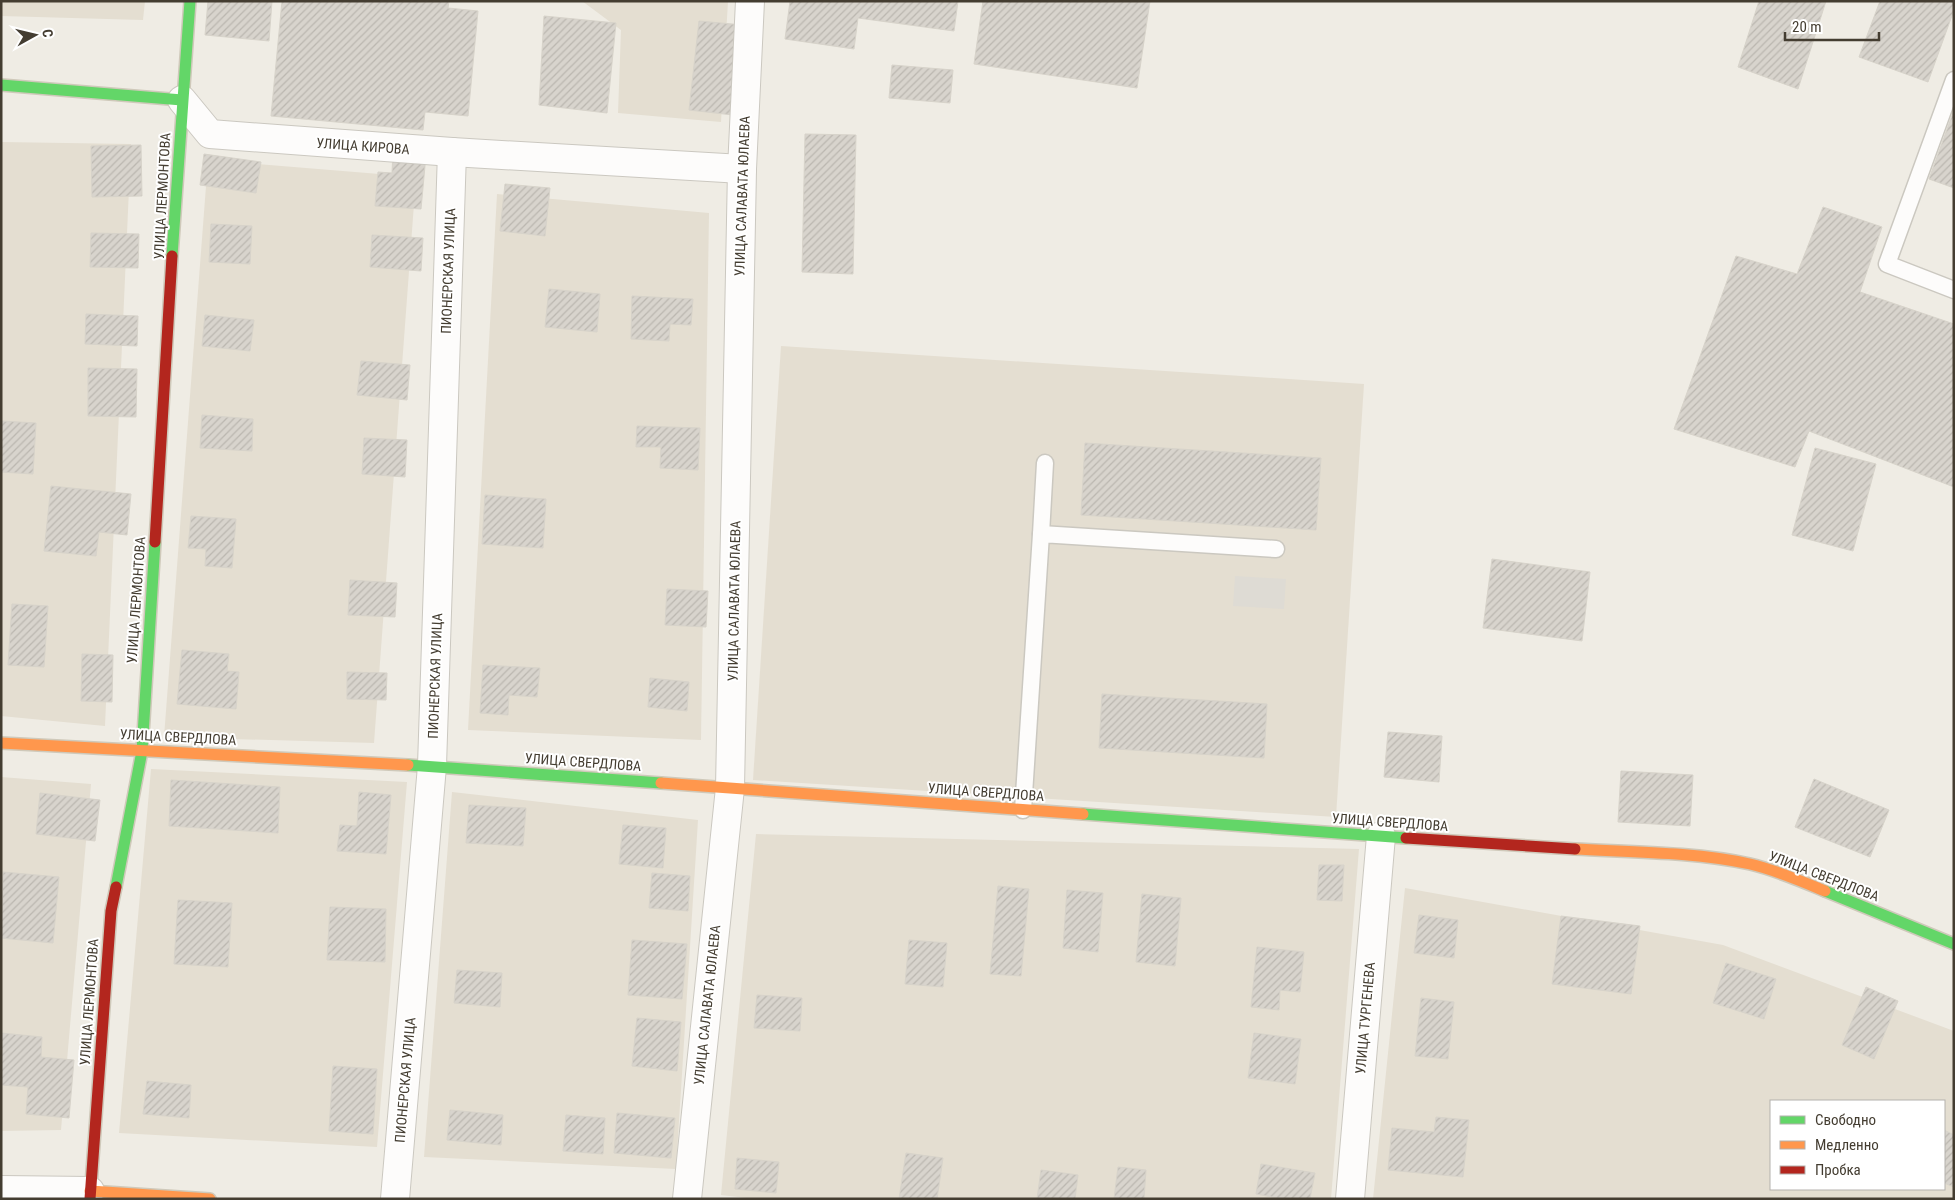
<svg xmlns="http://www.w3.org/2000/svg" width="1955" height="1200" viewBox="0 0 1955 1200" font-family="'Roboto Condensed',sans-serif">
<defs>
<pattern id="building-hatch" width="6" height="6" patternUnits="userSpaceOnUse" patternTransform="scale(1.25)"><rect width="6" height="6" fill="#d8d4cd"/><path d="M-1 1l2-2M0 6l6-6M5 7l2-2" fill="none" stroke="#bbb7b0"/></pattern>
</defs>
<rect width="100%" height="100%" fill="#efece4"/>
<g fill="#e4ded1" fill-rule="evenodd">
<path d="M1,1H145L143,20L1,16Z"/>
<path d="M582,1H728L721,122L618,113L621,30Z"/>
<path d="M1,142L131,144L105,726L1,716Z"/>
<path d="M208,160L416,177L374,743L164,737Z"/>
<path d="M497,194L709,213L701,740L468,730Z"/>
<path d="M781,346L1364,384L1336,817L753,780Z"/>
<path d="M151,769L407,782L377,1147L119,1133Z"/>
<path d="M1,777L91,784L61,1130L1,1131Z"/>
<path d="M452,792L698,820L676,1169L424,1157Z"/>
<path d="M756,834L1359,849L1331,1199H755L721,1195Z"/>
<path d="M1405,888L1723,945L1954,1031V1199H1373ZM1771,1101H1944V1189H1771Z"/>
</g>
<path fill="#dedbd4" d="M1235,576L1286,579L1284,609L1233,606Z"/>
<g fill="url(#building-hatch)" stroke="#d7d3ca">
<path d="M208,1H272L269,41L205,35Z"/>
<path d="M282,1H449L448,8L478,11L468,116L425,112L423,130L271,116Z"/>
<path d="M790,1H958L954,31L858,18L854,49L785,39Z"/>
<path d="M983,1H1150L1137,88L974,64Z"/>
<path d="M1759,1H1826L1798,89L1738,67Z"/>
<path d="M1880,1H1954V10L1928,82L1859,57Z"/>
<path d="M544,16L616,23L607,113L539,105Z"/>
<path d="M699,21L743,25L733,115L689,110Z"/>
<path d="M892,65L953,70L950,103L889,98Z"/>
<path d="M1954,110V188L1929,179Z"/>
<path d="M805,134L856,135L853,274L802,272Z"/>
<path d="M141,145L142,196L92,197L91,146Z"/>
<path d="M393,152L426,155L421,209L375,206L378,172L392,173Z"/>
<path d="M204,154L261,162L256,193L200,185Z"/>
<path d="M505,184L550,188L545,236L500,231Z"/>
<path d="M1823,207L1882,227L1860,292L1954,324V487L1809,431L1795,467L1674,429L1736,256L1797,274Z"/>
<path d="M211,224L252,226L250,264L209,262Z"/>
<path d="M91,233L139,234L138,268L90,267Z"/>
<path d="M372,235L423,238L421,271L370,267Z"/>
<path d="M549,289L600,294L597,332L545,327Z"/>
<path d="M632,296L693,299L691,325L670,324L669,341L631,339Z"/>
<path d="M86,314L138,316L137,346L85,344Z"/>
<path d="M205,315L254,320L250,351L202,346Z"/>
<path d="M361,361L410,365L407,400L357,395Z"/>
<path d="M88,368L137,369L136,417L88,416Z"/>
<path d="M202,415L253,419L252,451L200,448Z"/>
<path d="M1,421L36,423L33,474L1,472Z"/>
<path d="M637,426L700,428L698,470L660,468L661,447H636Z"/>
<path d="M364,438L407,440L405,477L362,474Z"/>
<path d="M1085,443L1321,458L1316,530L1081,515Z"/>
<path d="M1815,448L1876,464L1853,551L1792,535Z"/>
<path d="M51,486L131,494L127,535L99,532L96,556L44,551Z"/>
<path d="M485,495L546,499L543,548L482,544Z"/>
<path d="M191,516L236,519L232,568L205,566L206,549L188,548Z"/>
<path d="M1492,559L1590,572L1582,641L1483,628Z"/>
<path d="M350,580L397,583L395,617L348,615Z"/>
<path d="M667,589L708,591L706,627L665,625Z"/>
<path d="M12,604L48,606L44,667L8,665Z"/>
<path d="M182,650L229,654L227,671L239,672L236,709L177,704Z"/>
<path d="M82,654L113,655L112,702L81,701Z"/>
<path d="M483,665L540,668L537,697L509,695L508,715L480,713Z"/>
<path d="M347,672L387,673L386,700L347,699Z"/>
<path d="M650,678L689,682L687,711L648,707Z"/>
<path d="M1102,694L1267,704L1264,758L1099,748Z"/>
<path d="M1388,732L1442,736L1439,782L1384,777Z"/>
<path d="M1621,771L1693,775L1690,826L1618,822Z"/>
<path d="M1814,779L1889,810L1870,857L1795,827Z"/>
<path d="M171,780L280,787L278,833L169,826Z"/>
<path d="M359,792L391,795L386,854L337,851L340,825L357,826Z"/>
<path d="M40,793L100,800L95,841L36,834Z"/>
<path d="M469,805L526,808L523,846L466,843Z"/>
<path d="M623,825L666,828L663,868L619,864Z"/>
<path d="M1319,865H1344L1342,901L1317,900Z"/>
<path d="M3,872L59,877L53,943L1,938Z"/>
<path d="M652,873L690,876L688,911L649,908Z"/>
<path d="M998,886L1029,889L1021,976L990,974Z"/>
<path d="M1067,890L1103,893L1098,952L1063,948Z"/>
<path d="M1142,894L1181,898L1175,966L1136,962Z"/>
<path d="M178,900L232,903L228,967L174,964Z"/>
<path d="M330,907L386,909L385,962L327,960Z"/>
<path d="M1419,915L1458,920L1454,958L1414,953Z"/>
<path d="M1561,916L1640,926L1631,994L1552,984Z"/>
<path d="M632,940L687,944L682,999L628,995Z"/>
<path d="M909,940L947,943L943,987L905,984Z"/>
<path d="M1257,947L1304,952L1300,992L1280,990L1279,1010L1251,1007Z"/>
<path d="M1726,963L1776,979L1764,1019L1713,1003Z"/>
<path d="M457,970L502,973L500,1007L454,1003Z"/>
<path d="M1866,987L1898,1001L1874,1059L1842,1045Z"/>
<path d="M757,995L802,998L800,1031L754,1028Z"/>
<path d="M1421,998L1454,1002L1448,1059L1415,1056Z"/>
<path d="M637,1018L681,1022L677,1071L632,1066Z"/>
<path d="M1,1033L42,1037L41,1057L74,1060L69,1118L26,1114L28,1087L1,1085Z"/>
<path d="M1254,1033L1301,1039L1295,1084L1248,1078Z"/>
<path d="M333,1066L377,1069L373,1134L329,1131Z"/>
<path d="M147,1081L191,1085L189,1118L143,1114Z"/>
<path d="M450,1110L503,1115L501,1145L447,1140Z"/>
<path d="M617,1113L675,1118L671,1158L614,1153Z"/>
<path d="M566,1115L605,1118L603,1154L563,1151Z"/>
<path d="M1436,1117L1469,1120L1463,1177L1388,1170L1392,1128L1434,1132Z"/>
<path d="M1944,1130L1954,1135V1187L1944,1183Z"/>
<path d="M906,1153L943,1158L937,1199H899Z"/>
<path d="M737,1158L779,1162L776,1193L735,1189Z"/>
<path d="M1261,1164L1315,1173L1310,1199H1282L1256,1194Z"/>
<path d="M1118,1167L1146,1170L1144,1199H1114Z"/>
<path d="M1041,1170L1078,1175L1075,1199H1037Z"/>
</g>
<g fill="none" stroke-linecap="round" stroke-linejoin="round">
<defs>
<g id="lane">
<path d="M1954,80L1887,264L1954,290"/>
<path d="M1041,534L1045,463"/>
<path d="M1023,810L1041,534L1276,549"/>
</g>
<g id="street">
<path d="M182,100L210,134L452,152L742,169"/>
<path d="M1,1190L90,1191"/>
<path d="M395,1199L432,766L452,152"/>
<path d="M687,1199L730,788L742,169L750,1"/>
<path d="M1350,1199L1381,836"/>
</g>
<g id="fast">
<path d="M1,85L182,100"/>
<path d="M172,256L190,1"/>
<path d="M408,765L661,783"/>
<path d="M1083,814L1406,838"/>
<path d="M116,887L142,751L155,542"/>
<path d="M1825,891L1954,944"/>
</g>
<g id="slow">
<path d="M1,743L408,765"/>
<path d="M661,783L1083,814"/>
<path d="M1575,849C1631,852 1696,852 1750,864C1776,870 1801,881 1825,891"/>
<path d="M90,1191L210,1199"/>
</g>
<g id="jam">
<path d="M155,542L172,256"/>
<path d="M1406,838L1575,849"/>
<path d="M90,1199L111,911L116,887"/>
</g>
</defs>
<use href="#lane" stroke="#cbc8c0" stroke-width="19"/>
<use href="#street" stroke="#cbc8c0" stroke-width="30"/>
<use href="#fast" stroke="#cfc9ba" stroke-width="14"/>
<use href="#slow" stroke="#cfc9ba" stroke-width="14"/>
<use href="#jam" stroke="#cfc9ba" stroke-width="14"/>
<use href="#lane" stroke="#fdfcfb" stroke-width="16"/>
<use href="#street" stroke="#fdfcfb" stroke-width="28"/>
<use href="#fast" stroke="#63d668" stroke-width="11"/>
<use href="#slow" stroke="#ff974d" stroke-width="11"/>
<use href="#jam" stroke="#b3261e" stroke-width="11"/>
</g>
<g text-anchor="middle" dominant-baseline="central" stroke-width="4" stroke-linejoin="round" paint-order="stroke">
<g font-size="14" fill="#443d31" stroke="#fff">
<text transform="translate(363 146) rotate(4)">УЛИЦА КИРОВА</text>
<text transform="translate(162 196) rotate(-87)">УЛИЦА ЛЕРМОНТОВА</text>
<text transform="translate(742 196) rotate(-88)">УЛИЦА САЛАВАТА ЮЛАЕВА</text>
<text transform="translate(448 271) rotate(-88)">ПИОНЕРСКАЯ УЛИЦА</text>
<text transform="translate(136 600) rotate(-86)">УЛИЦА ЛЕРМОНТОВА</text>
<text transform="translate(734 601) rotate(-89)">УЛИЦА САЛАВАТА ЮЛАЕВА</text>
<text transform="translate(435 676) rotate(-88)">ПИОНЕРСКАЯ УЛИЦА</text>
<text transform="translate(178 737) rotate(3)">УЛИЦА СВЕРДЛОВА</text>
<text transform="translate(583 762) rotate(4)">УЛИЦА СВЕРДЛОВА</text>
<text transform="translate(986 792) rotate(4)">УЛИЦА СВЕРДЛОВА</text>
<text transform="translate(1390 822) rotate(4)">УЛИЦА СВЕРДЛОВА</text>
<text transform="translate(1824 876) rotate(21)">УЛИЦА СВЕРДЛОВА</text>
<text transform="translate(89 1002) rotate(-86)">УЛИЦА ЛЕРМОНТОВА</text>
<text transform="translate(707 1005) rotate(-84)">УЛИЦА САЛАВАТА ЮЛАЕВА</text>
<text transform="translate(1365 1018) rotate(-85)">УЛИЦА ТУРГЕНЕВА</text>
<text transform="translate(405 1080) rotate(-85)">ПИОНЕРСКАЯ УЛИЦА</text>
</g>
</g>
<rect width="1955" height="1200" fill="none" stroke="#443d31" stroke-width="5"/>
<rect x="1770" y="1100" width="175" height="90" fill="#ffffff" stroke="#b4b1ad"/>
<rect x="1780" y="1116" width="25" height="8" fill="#63d668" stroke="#b4b1ad"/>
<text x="1815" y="1125" font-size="15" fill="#443d31">Свободно</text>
<rect x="1780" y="1141" width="25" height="8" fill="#ff974d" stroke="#b4b1ad"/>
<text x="1815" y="1150" font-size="15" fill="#443d31">Медленно</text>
<rect x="1780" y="1166" width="25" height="8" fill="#b3261e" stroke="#b4b1ad"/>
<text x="1815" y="1175" font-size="15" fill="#443d31">Пробка</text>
<g transform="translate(35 35) rotate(82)" stroke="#ffffff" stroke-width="4" paint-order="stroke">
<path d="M0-4L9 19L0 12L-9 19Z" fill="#443d31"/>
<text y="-8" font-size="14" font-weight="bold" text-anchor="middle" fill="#443d31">С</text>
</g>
<path d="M1785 32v8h94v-8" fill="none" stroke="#443d31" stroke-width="2.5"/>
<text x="1792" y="32" font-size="15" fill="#443d31" stroke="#ffffff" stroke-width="4" paint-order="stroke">20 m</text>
</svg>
